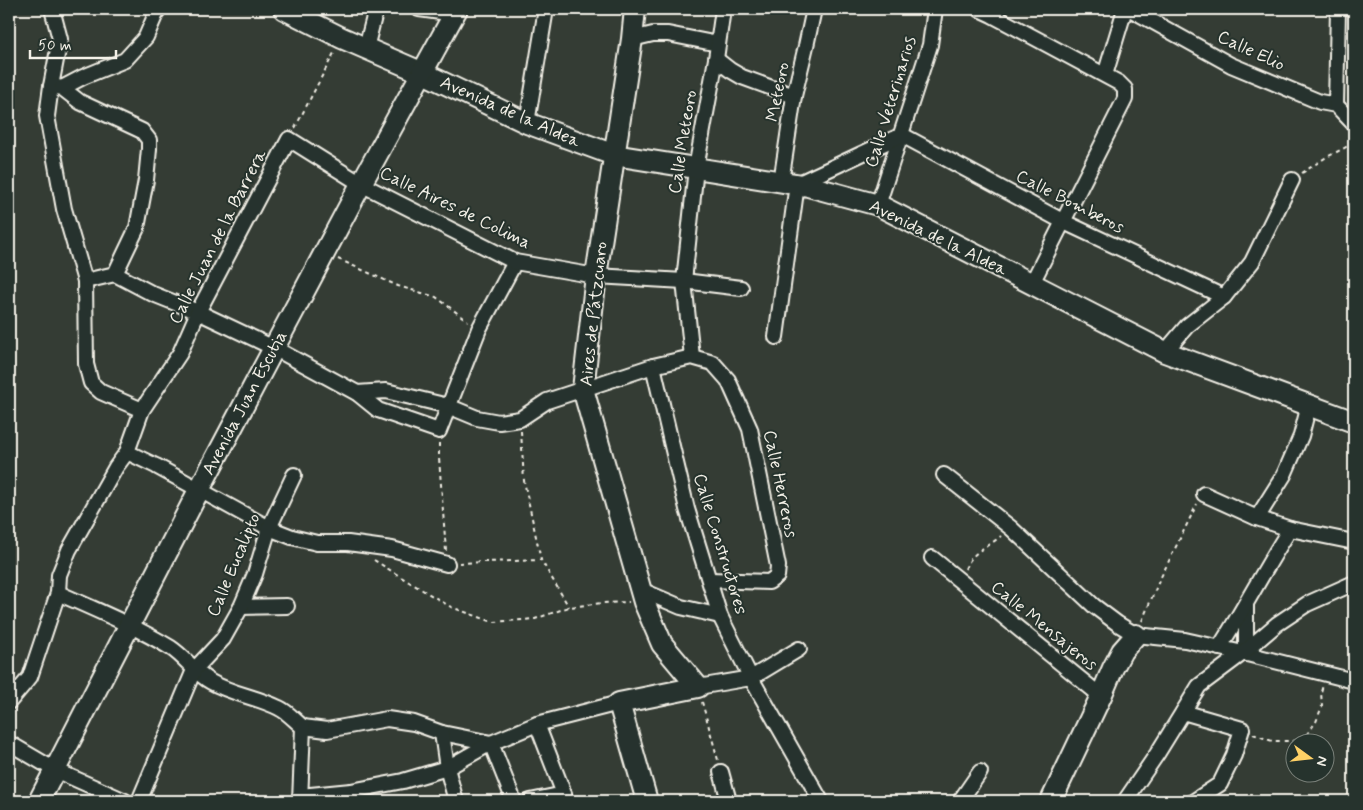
<svg xmlns="http://www.w3.org/2000/svg" width="1363" height="810" viewBox="0 0 1363 810" font-family="Mynerve,sans-serif">
<rect width="100%" height="100%" fill="#343c34"/>
<filter id="ink" filterUnits="userSpaceOnUse"><feTurbulence type="fractalNoise" baseFrequency=".02" numOctaves="2"/><feDisplacementMap in="SourceGraphic" scale="10" xChannelSelector="R" yChannelSelector="G"/><feConvolveMatrix kernelMatrix="1 2 1 2 8 2 1 2 1" color-interpolation-filters="sRGB"/></filter>
<g filter="url(#ink)">
<g fill="none" stroke-linecap="round" stroke-linejoin="round">
<defs>
<g id="street">
<path d="M52,9L60,39L51,86L47,116L64,209L85,281L86,364L91,383L101,392L142,410"/>
<path d="M419,9L455,14"/>
<path d="M979,9L992,15L1119,83L1125,89V99L1032,283"/>
<path d="M1130,9L1231,65L1320,102L1336,105L1354,124"/>
<path d="M632,39L653,34H668L718,44"/>
<path d="M366,48L376,9"/>
<path d="M716,59L730,70L742,77L794,96"/>
<path d="M1105,75L1125,9"/>
<path d="M51,86L62,88L80,102L142,131L149,140V149L146,180L137,228L115,274"/>
<path d="M62,88L83,77L125,60L146,37L158,9"/>
<path d="M1336,105L1338,9"/>
<path d="M527,123L546,9"/>
<path d="M781,182L794,96L806,46L814,9"/>
<path d="M878,205L930,45L935,9"/>
<path d="M85,281L115,274L153,294L198,312L274,348L357,393L378,410L439,431L479,329L515,262"/>
<path d="M776,337L797,184L902,135L1064,222L1224,297"/>
<path d="M1165,352L1187,326L1224,297L1252,262L1292,180"/>
<path d="M692,357L684,281L696,168L716,59L723,9"/>
<path d="M653,366L687,509L720,616L751,678L821,801"/>
<path d="M357,393L386,391L448,406L477,418L499,422L520,419L547,401L653,366L692,357L713,363L728,380L750,429L778,566L777,576L769,582L710,580"/>
<path d="M127,452L156,466L269,528L292,537L317,543H348L392,549L447,564"/>
<path d="M944,475L1011,528L1094,606L1118,624L1136,635L1185,640L1243,653L1354,681"/>
<path d="M1204,494L1257,518L1290,529L1354,542"/>
<path d="M1257,518L1284,475L1301,436L1309,405"/>
<path d="M932,558L1101,696"/>
<path d="M641,590L681,607L720,616"/>
<path d="M58,593C96,610 135,626 171,648C186,658 195,673 211,682C232,694 257,697 279,708C288,712 295,721 303,727"/>
<path d="M1246,605V650"/>
<path d="M241,607L287,606"/>
<path d="M1219,648C1244,609 1265,568 1290,529"/>
<path d="M698,687L751,678L799,649"/>
<path d="M9,702L30,677L58,593L59,575L69,550L116,467L127,452L142,410L180,353L198,312L289,139L361,184L515,262L596,276L684,281L741,288"/>
<path d="M1183,712L1242,729L1234,755L1220,784L1194,801"/>
<path d="M537,724L564,794L565,801"/>
<path d="M303,727L327,730L387,719L414,723L442,733L491,743L537,724L619,703"/>
<path d="M442,733L447,768L456,801"/>
<path d="M9,743L55,770L125,801"/>
<path d="M721,772L729,801"/>
<path d="M300,796L351,791L403,781L447,768L491,743L514,801"/>
<path d="M139,801L194,670L223,639L241,607L255,574L269,528L294,475"/>
<path d="M300,801L303,727"/>
<path d="M530,801L564,794"/>
<path d="M960,801L980,772"/>
<path d="M1125,801L1157,754L1199,686L1243,653L1277,624L1307,604L1354,583"/>
</g>
<g id="secondary">
<path d="M284,9L342,38L423,73L527,123L614,155L808,186L878,205L1165,352L1354,422"/>
<path d="M635,9L632,39L596,276L583,389L644,602L662,644L698,687L619,703L647,801"/>
<path d="M39,801L199,490L274,348L361,184L457,9"/>
<path d="M1051,801L1101,696L1113,668L1122,651L1136,635"/>
</g>
</defs>
<use href="#street" stroke="#f4f1e8" stroke-width="18"/>
<use href="#secondary" stroke="#f4f1e8" stroke-width="24"/>
<g stroke="#f4f1e8" stroke-width="2" stroke-dasharray="4 4" stroke-linecap="butt">
<path d="M295,128L334,53"/>
<path d="M1302,173L1325,158L1354,143"/>
<path d="M338,259L398,286L436,297L468,321"/>
<path d="M521,431L524,481L541,560L569,607"/>
<path d="M439,443V458L446,551"/>
<path d="M374,560L409,582L451,607L493,622L535,619L569,607L602,603L629,602"/>
<path d="M459,563L541,560"/>
<path d="M965,569C974,549 987,548 1001,536"/>
<path d="M1142,621L1159,581L1197,504"/>
<path d="M702,702L718,760"/>
<path d="M1253,734L1272,741H1294L1307,734L1316,722L1322,706L1321,692L1323,685"/>
</g>
<use href="#street" stroke="#26332d" stroke-width="14"/>
<use href="#secondary" stroke="#26332d" stroke-width="20"/>
</g>
</g>
<g text-anchor="middle" dominant-baseline="central" stroke-width="4" stroke-linejoin="round" paint-order="stroke">
<g font-size="18" fill="#f4f1e8" stroke="#26332d">
<text transform="translate(1251 51) rotate(25)">Calle Elio</text>
<text transform="translate(778 92) rotate(-79)">Meteoro</text>
<text transform="translate(891 102) rotate(-73)">Calle Veterinarios</text>
<text transform="translate(510 112) rotate(24)">Avenida de la Aldea</text>
<text transform="translate(683 142) rotate(-81)">Calle Meteoro</text>
<text transform="translate(1070 202) rotate(27)">Calle Bomberos</text>
<text transform="translate(455 208) rotate(26)">Calle Aires de Colima</text>
<text transform="translate(218 237) rotate(-63)">Calle Juan de la Barrera</text>
<text transform="translate(938 238) rotate(26)">Avenida de la Aldea</text>
<text transform="translate(594 314) rotate(-84)">Aires de Pátzcuaro</text>
<text transform="translate(245 403) rotate(-62)">Avenida Juan Escutia</text>
<text transform="translate(780 484) rotate(78)">Calle Herreros</text>
<text transform="translate(720 544) rotate(73)">Calle Constructores</text>
<text transform="translate(234 565) rotate(-67)">Calle Eucalipto</text>
<text transform="translate(1044 626) rotate(39)">Calle Mensajeros</text>
</g>
</g>
<rect width="1363" height="810" fill="none" stroke="#26332d" stroke-width="30"/>
<rect x="15" y="15" width="1333" height="780" fill="none" stroke="#f4f1e8" stroke-width="2" filter="url(#ink)"/>
<g transform="translate(1310 758) rotate(105)"><circle r="24" fill="#26332d" stroke="#787f78"/>
<path d="M0-4L9 19L0 12L-9 19Z" fill="#ffd166"/>
<text y="-8" font-size="14" font-weight="bold" text-anchor="middle" fill="#f4f1e8">N</text>
</g>
<path d="M30 50v8h86v-8" fill="none" stroke="#f4f1e8" stroke-width="2.5"/>
<text x="38" y="50" font-size="15" fill="#f4f1e8" stroke="#26332d" stroke-width="4" paint-order="stroke">50 m</text>
</svg>
